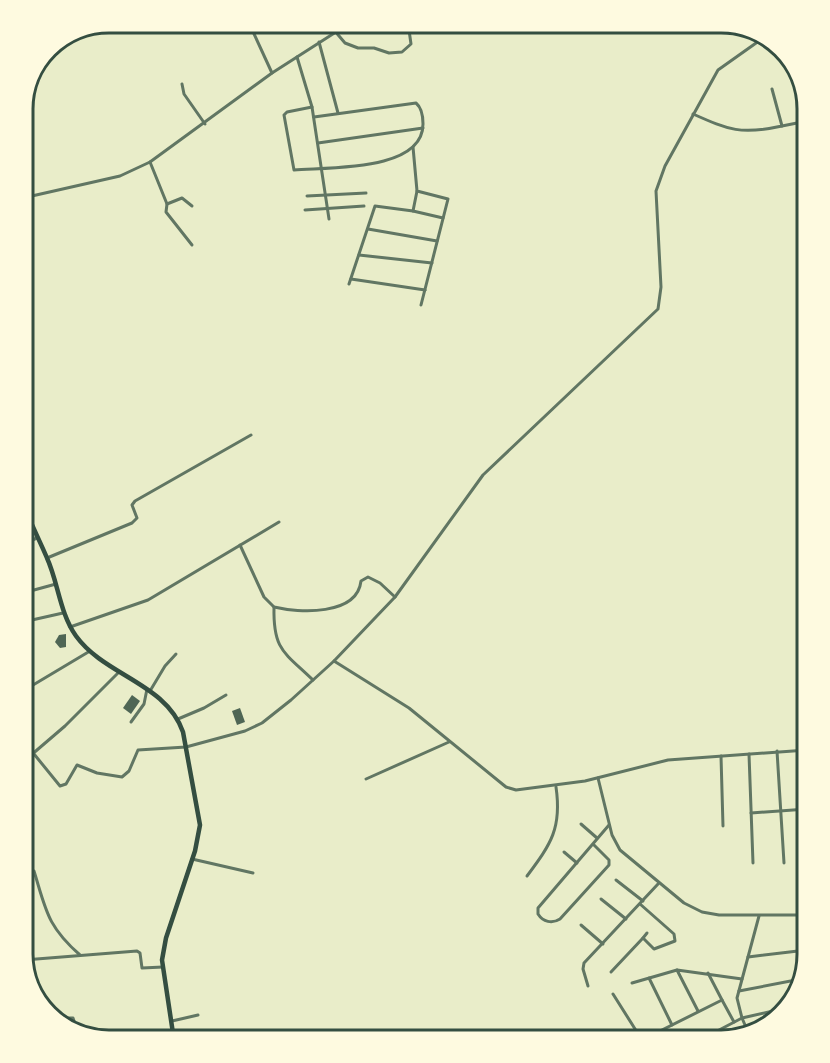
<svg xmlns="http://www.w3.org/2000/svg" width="830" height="1063" viewBox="0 0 830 1063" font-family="'Golos Text',sans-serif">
<rect width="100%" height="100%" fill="#e9edc9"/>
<g fill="#4f6655">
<path d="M66,634V647L60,648L55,642L59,635Z"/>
<path d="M132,695L140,701L131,714L123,708Z"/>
<path d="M240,708L245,722L237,725L232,711Z"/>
</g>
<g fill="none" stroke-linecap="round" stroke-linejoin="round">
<g stroke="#617663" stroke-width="3">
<path d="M249,23L272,73"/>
<path d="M328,23L345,43L358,48H374L389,53L402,52L411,44L408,23"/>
<path d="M319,42L338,113"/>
<path d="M297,57L312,107L329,219"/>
<path d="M182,84L184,94L205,124"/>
<path d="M312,107L287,112L284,115L294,170C327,167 423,172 423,124C423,117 422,108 416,103L314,117"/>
<path d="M693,114C729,130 741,135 782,126L772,89"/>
<path d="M782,126L807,121"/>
<path d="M318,143L423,128"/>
<path d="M413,147L417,191L448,199L421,305"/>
<path d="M150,162L167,204L166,212L192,245"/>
<path d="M307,196L366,193"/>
<path d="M23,198L120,176L150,162L272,73L350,23"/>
<path d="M167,204L182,198L192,206"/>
<path d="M305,210L364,206"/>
<path d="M413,211L443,218"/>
<path d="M368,229L437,241"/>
<path d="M359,255L432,263"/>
<path d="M351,279L425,290"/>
<path d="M349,284L375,206L413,211L417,191"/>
<path d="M23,544L37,538"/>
<path d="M240,545L264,597L274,607C299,613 357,616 361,581L368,577L380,583L395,597"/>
<path d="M47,558L132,523L137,518L132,505L135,501L251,435"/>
<path d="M23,593L56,584"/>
<path d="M274,607C273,650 284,652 313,680"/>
<path d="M23,622L63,613"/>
<path d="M70,627L148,600L279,522"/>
<path d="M334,661L409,708L506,787L516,790L585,781L668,760L807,750"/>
<path d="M23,691L90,651"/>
<path d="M150,691L165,666L176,654"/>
<path d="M178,719L204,708L226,695"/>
<path d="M131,722L144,704L147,689"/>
<path d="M805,750L807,789"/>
<path d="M777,751L784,863"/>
<path d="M34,754L60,786L66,784L77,765L97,773L122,777L129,771L138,750L186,747L245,731L262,723L291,700L334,661L395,597L483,475L658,309L661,287L656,191L665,166L718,70L766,36"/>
<path d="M749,754L753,863"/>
<path d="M721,756L723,826"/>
<path d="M23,762L65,726L119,672"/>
<path d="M598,778L612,835L620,850L684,903L702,912L719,915H807"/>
<path d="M366,779L449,742"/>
<path d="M751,813L807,809"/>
<path d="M581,824L597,838"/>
<path d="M593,844L609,860V865L560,919C552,924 543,922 538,914V908L609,825"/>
<path d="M564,852L577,863"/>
<path d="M192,859L253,873"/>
<path d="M23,872L34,871C46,910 47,926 80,955"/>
<path d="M527,876C551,844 562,828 556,787"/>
<path d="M616,880L643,901"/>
<path d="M601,899L626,919"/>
<path d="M581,925L603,944"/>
<path d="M643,938L647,933"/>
<path d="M748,957L798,951"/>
<path d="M24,960L137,951L140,953L142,968L163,967"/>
<path d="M30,960L35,989"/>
<path d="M611,972L643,938L654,949L675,941L674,934L640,904"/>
<path d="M649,978L672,1025"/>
<path d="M632,983L677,970"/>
<path d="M588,986L583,969L584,963L658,884"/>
<path d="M739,991L801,979"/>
<path d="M613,994L642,1040"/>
<path d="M722,1000L734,1022"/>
<path d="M698,1011L677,970L742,979"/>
<path d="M55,1018H73L78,1033"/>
<path d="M172,1021L198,1015"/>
<path d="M748,1032L742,1018L786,1008"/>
<path d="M135,1040L172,1030"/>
<path d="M642,1040L722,1000L708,973"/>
<path d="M700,1040L742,1018L737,998L759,916"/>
</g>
<path stroke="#344e41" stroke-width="4.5" d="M23,503C30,522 39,539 47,558C58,582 60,614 76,636C105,676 166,683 183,732L200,825L195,851L166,938L162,960L174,1040"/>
</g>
<path d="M0 0H830V1063H0ZM109 33H721A76 76 0 0 1 797 109V954A76 76 0 0 1 721 1030H109A76 76 0 0 1 33 954V109A76 76 0 0 1 109 33Z" fill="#fefae0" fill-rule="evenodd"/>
<path fill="none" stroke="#344e41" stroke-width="3" d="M109 33H721A76 76 0 0 1 797 109V954A76 76 0 0 1 721 1030H109A76 76 0 0 1 33 954V109A76 76 0 0 1 109 33Z"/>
</svg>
